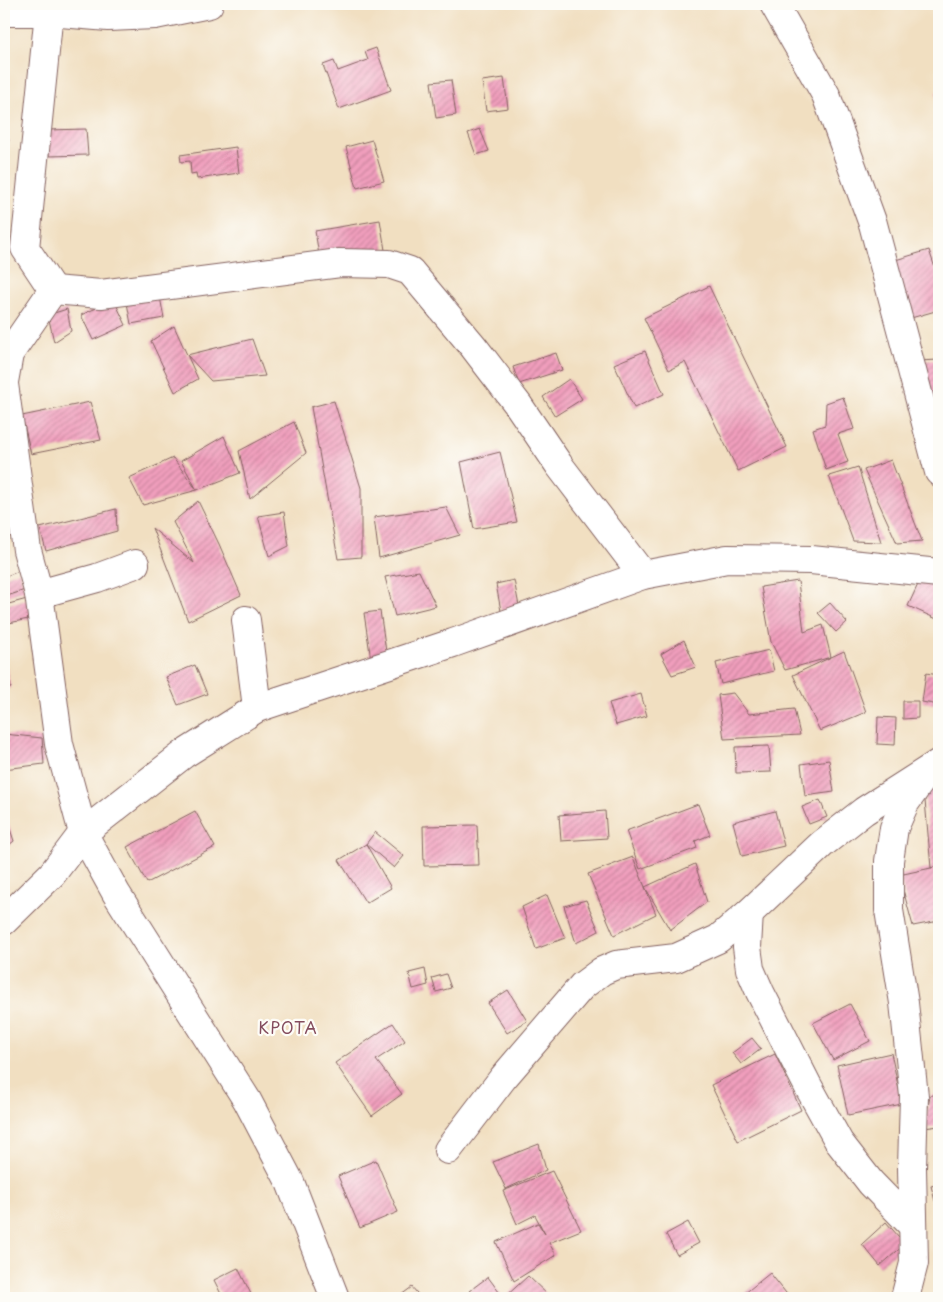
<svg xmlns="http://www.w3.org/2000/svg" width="943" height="1302" viewBox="0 0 943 1302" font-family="'Playpen Sans',sans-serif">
<defs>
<pattern id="building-hatch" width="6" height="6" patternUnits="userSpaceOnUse" patternTransform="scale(1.25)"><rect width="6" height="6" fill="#f19fbd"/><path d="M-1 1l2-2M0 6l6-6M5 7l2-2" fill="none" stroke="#c5819a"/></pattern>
</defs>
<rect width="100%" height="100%" fill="#fdfcf7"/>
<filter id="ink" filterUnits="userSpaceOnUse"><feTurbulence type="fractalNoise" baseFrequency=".02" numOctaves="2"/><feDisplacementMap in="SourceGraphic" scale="10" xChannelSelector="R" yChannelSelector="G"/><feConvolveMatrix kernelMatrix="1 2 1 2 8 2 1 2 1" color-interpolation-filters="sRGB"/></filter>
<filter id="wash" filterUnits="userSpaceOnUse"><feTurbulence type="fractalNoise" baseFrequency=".0096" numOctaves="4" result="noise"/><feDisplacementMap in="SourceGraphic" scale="20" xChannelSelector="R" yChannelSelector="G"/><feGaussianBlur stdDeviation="1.12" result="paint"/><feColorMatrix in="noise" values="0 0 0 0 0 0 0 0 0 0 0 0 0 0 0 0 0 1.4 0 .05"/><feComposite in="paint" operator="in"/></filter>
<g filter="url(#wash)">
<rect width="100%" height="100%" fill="#f1dfc1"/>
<g id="blocks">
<g fill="url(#building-hatch)">
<path d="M376,48L391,90L339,109L323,65L334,61L338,71L368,60L365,52Z"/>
<path d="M504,78L508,108L486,111L482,81Z"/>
<path d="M451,80L456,115L436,118L431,82Z"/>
<path d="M939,91V104H938L936,92Z"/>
<path d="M4,127L9,141L4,143Z"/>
<path d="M86,129L88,155L49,156L48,130Z"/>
<path d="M480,129L489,151L476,155L468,133Z"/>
<path d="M372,140L384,181L357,188L346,147Z"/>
<path d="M236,147L239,173L197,179L196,173L191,174L190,161L181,162L180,155Z"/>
<path d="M380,220L385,250L320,261L315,231Z"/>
<path d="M929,250L939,280V310L911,318L892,261Z"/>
<path d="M709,286L787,447L738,471L685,362L669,370L644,318Z"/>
<path d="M160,297L164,318L131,324L127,303Z"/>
<path d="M114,300L126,325L93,340L81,315Z"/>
<path d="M67,309L71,331L54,342L48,315Z"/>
<path d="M174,326L198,379L175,392L151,341Z"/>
<path d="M252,339L265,376L211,381L187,355Z"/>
<path d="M645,351L664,394L634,408L614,364Z"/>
<path d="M556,353L562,370L519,384L513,367Z"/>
<path d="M939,360V419L936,421L918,361Z"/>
<path d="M569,379L582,399L555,416L543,397Z"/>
<path d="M843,397L854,429L838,434L848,462L826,470L813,429L825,425L826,403Z"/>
<path d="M334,401L361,488V557L338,559L311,407Z"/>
<path d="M90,402L101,440L31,454L22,416Z"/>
<path d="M294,422L306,453L250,499L239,451Z"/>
<path d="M224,436L240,473L197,490L143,505L129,478L173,458L197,490L181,461Z"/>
<path d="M500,452L517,522L474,529L461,462Z"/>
<path d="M891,460L922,541L897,543L864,470Z"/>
<path d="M858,467L881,542L853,541L829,476Z"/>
<path d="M198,501L219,544L241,595L188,621L152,528L194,563L173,522Z"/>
<path d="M446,507L460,535L379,558L374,517Z"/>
<path d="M116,509L117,531L46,551L40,528Z"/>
<path d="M284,512L289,546L269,556L258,516Z"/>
<path d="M19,571L25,590L4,597V577Z"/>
<path d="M419,571L436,606L395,616L385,577Z"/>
<path d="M514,580L519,606L501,611L496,584Z"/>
<path d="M920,580L939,583V620L908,606Z"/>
<path d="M798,581L804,632L823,625L831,657L785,670L771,642L761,587Z"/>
<path d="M27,599L33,618L9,623L5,605Z"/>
<path d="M830,603L847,622L836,632L818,613Z"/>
<path d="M380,611L387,658L371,660L364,613Z"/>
<path d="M684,640L696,667L672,675L661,654Z"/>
<path d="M769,650L774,671L721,684L716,663Z"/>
<path d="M844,651L866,712L820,731L793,675Z"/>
<path d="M4,657L11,688L4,689Z"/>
<path d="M195,665L207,694L178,705L166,677Z"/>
<path d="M926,673L939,675V705L922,702Z"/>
<path d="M733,693L749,714L794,709L800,735L724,739L718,695Z"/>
<path d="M641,694L647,716L616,725L609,703Z"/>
<path d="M903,701H918V718L903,719Z"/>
<path d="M878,717L896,718L895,745L877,744Z"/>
<path d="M4,734L42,738L44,764L4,769Z"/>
<path d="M769,746L771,772L736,773L735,747Z"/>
<path d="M829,760L834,792L805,796L801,764Z"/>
<path d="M939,771V865L931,868L939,866V921L913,926L899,875L931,868L924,789Z"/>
<path d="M820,800L827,817L809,824L802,807Z"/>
<path d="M698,804L710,835L695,841L697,848L640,869L626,831Z"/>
<path d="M4,811L14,841L4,849Z"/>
<path d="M195,811L215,847L147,883L127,847Z"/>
<path d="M605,811L607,838L561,841L559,815Z"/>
<path d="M775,811L784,846L742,856L733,822Z"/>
<path d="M477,825L479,865L424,866L423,826Z"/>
<path d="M375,832L404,856L394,868L366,844Z"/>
<path d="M366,844L391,888L366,903L339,860Z"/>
<path d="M633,857L645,887L695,864L707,902L670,930L645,887L656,914L614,935L588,874Z"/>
<path d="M547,895L565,938L536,949L522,907Z"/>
<path d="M586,900L599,931L576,943L564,906Z"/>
<path d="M425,969L428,985L413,989L409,973Z"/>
<path d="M446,974L451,988L436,992L432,978Z"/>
<path d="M508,990L527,1021L507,1033L488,1003Z"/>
<path d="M850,1004L870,1041L833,1060L813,1023Z"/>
<path d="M393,1023L405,1041L376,1060L402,1094L372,1116L335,1063Z"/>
<path d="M752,1038L761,1049L741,1064L732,1053Z"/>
<path d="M891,1053L902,1104L848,1115L837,1065Z"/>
<path d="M775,1054L801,1110L738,1141L711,1085Z"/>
<path d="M939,1093V1126L924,1128L930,1096Z"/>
<path d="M539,1144L546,1170L506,1189L493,1162Z"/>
<path d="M376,1160L398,1212L360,1228L338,1176Z"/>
<path d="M552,1171L581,1230L549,1243L556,1255L514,1281L496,1242L538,1223L545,1234L535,1215L517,1224L503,1191Z"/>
<path d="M939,1184V1200L935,1201L931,1186Z"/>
<path d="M688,1222L699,1243L677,1255L666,1234Z"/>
<path d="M886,1222L905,1244L880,1266L862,1244Z"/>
<path d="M238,1268L253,1298H223L214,1280Z"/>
<path d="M770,1273L790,1298H739Z"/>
<path d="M528,1276L551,1298H504Z"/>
<path d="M488,1277L502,1296L499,1298H475L469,1291Z"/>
<path d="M412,1287L421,1298H397Z"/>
</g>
</g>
</g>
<g filter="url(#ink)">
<use href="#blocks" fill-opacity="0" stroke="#846260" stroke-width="1"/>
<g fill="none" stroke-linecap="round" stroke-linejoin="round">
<defs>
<g id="minor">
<path d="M774,4L826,95L873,224L939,472"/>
<path d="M4,12H49L108,17L155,15L209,4"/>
<path d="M49,12L25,248L53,290"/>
<path d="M53,290L101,294L340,263L389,264L410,271L473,346L519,406L559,465L643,575"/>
<path d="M4,382L9,354L53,290"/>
<path d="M4,384L27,550L39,594L59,744L83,833L116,893L247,1100L290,1182L335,1298"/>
<path d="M39,594L97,578L135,564"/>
<path d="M246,620L257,708"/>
<path d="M749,913L747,947L750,969L760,992L808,1086L839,1142L871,1183L913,1226"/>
<path d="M4,921L52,874L83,833L184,754L257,708L453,643L643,575L727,559L811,560L939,573"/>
<path d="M448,1150L503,1078L582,986L602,971L616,965L676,958L718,939L749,913L822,844L864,811L939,763"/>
<path d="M905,1298L914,1263L912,1168L914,1096L904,1003L889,910V861L894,828L905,803L923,778"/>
</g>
</defs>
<use href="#minor" stroke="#846260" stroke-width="30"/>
<use href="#minor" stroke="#fff" stroke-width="28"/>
</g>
</g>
<g text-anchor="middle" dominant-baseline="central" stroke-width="4.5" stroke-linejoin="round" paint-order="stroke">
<g font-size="16" letter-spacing="1" fill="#844c5e" stroke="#fdfcf7">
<text x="288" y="1027">KPOTA</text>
</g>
</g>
<rect width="943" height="1302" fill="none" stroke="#fdfcf7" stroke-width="20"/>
</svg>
